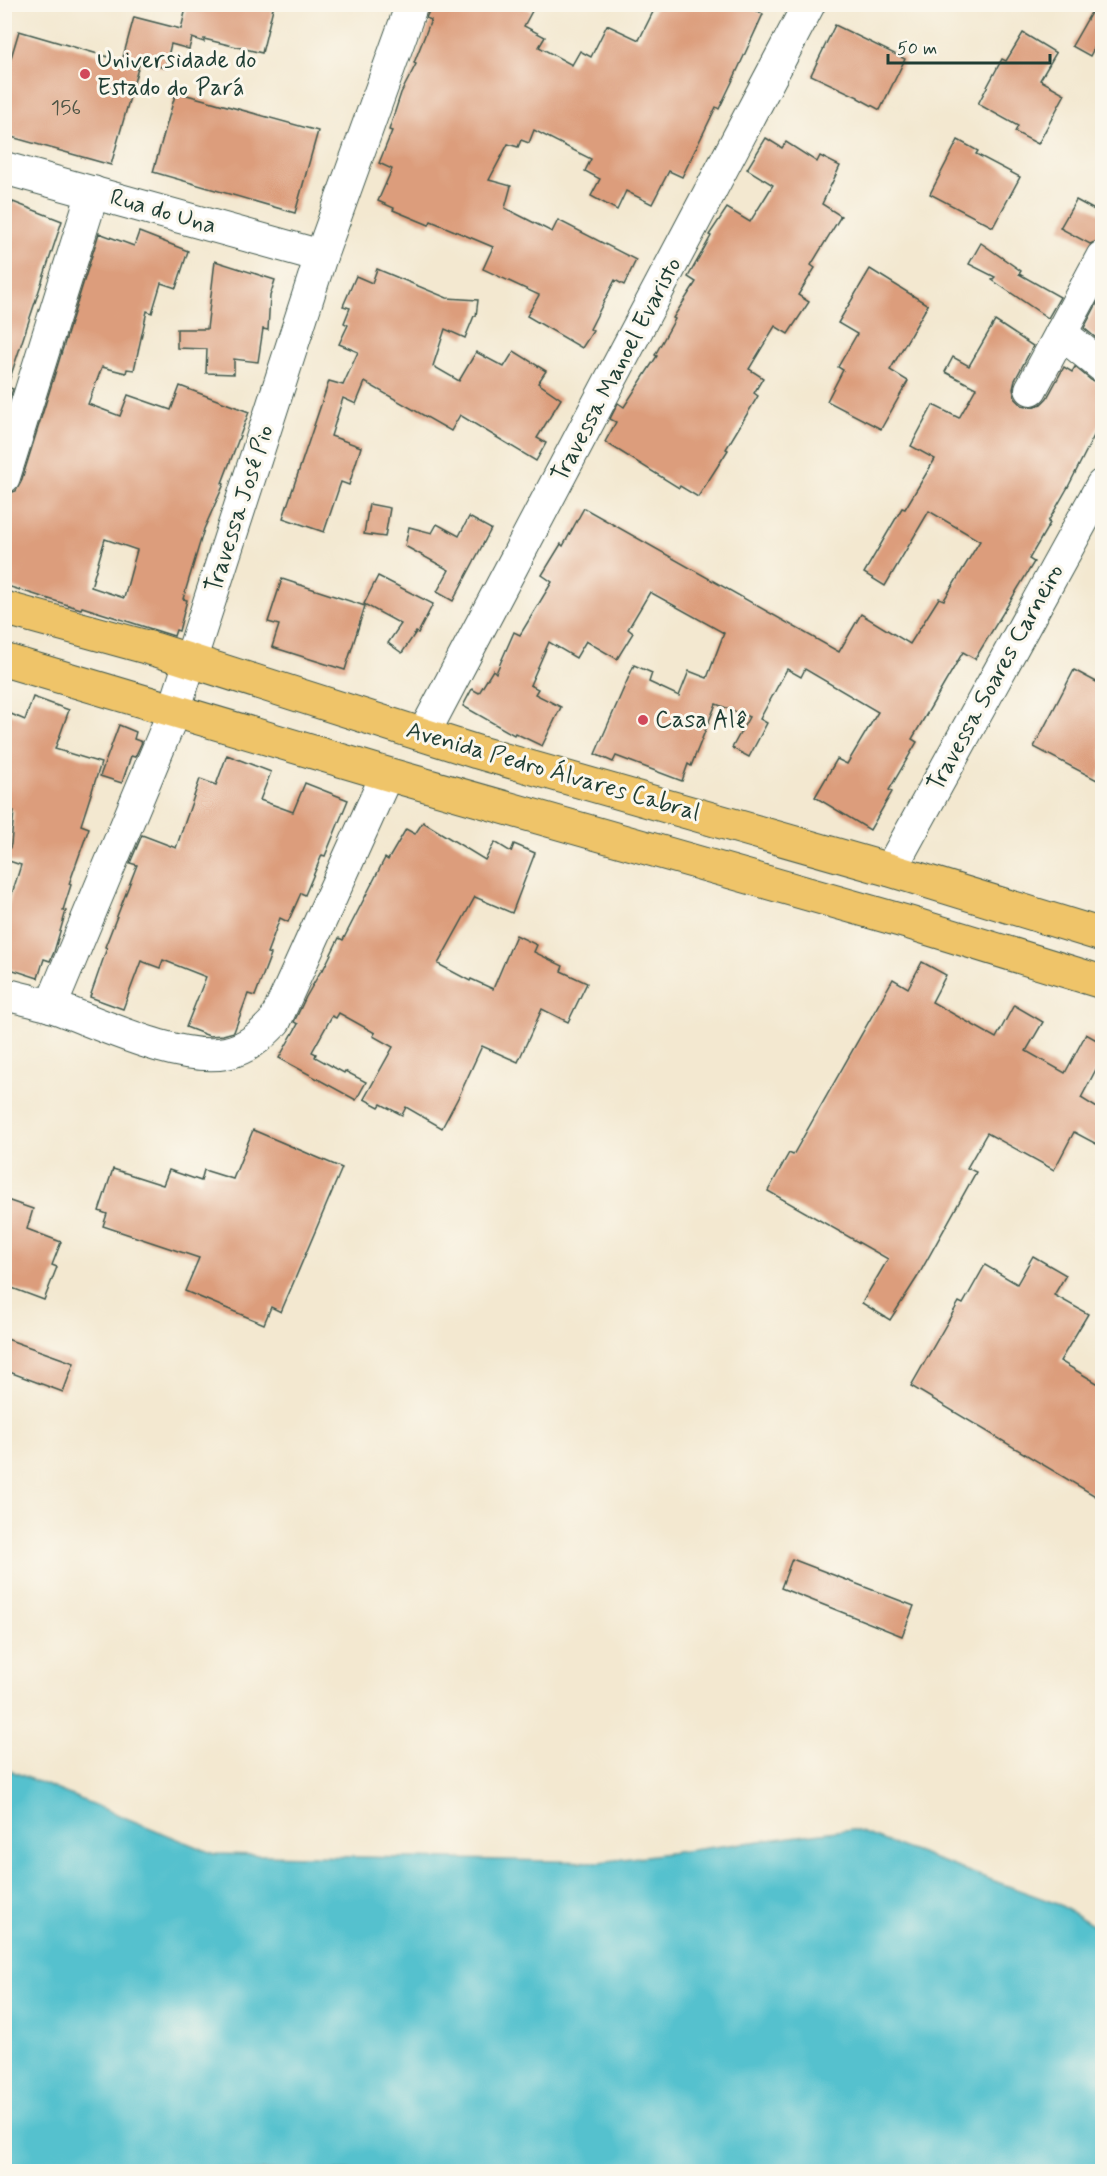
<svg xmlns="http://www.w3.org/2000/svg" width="1107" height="2176" viewBox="0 0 1107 2176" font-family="Mynerve,sans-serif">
<rect width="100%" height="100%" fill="#fbf7ec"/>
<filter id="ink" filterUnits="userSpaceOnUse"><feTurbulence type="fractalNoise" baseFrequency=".0167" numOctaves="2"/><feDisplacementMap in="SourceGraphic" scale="12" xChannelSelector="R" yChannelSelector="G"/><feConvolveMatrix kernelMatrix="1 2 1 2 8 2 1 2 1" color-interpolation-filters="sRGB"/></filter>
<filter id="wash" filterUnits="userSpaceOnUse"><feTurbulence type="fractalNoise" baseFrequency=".008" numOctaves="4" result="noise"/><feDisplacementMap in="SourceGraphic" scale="24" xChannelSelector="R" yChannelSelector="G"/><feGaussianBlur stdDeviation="1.35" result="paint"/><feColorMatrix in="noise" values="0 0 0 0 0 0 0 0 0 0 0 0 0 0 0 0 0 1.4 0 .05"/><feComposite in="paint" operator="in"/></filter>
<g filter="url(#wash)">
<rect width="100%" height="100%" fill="#f3e8d0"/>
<path fill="#55c1ce" stroke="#3a7f81" stroke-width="1.5" d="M4,1768L214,1854L600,1862L852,1829L1060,1905L1102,1931V2171H5Z"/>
<g id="blocks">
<g fill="#dc9d7c" fill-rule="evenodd">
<path d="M187,4H274L262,53L204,39V42L192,38L189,49L171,44L165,68L140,61L111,165L4,135V81L19,31L122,61L134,17L181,29Z"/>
<path d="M432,4H518L532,11L524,26L545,37L539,47L572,65L580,51L591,57L607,25L639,40L657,4H743L763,14L732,82L719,109L716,107L682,177L669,171L652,204L626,191L617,210L591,196L600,179L585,171L591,159L534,130L529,143L521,140L518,147L508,144L489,180L511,186L505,208L552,232L558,220L636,260L624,285L615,280L590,329L593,331L582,348L527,316L539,295L483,269L493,247L431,221L429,225L393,210L394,208L378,201L392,169L379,163L392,131L389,130L401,93L416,64L414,63L431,20L426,18Z"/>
<path d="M1096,4H1102V33L1090,56L1072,46Z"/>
<path d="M835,25L905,59L880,110L858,98V97L811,75Z"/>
<path d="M1023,33L1056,53L1040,80L1065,94L1038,144L1015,132L1018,126L978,104L1002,59L1006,61Z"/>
<path d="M176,92L318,131L295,213L153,172Z"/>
<path d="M766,138L782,148L786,142L817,162L820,156L840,166L822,204L841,216L811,265L815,268L798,295L809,302L788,334L775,326L749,369L763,378L754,393L758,396L726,449L728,450L698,497L680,486L679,488L605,442L616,422L610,419L618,403L624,407L657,356L655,355L675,319L673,318L696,282L688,277L711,236L709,235L727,208L750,222L773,185L747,169Z"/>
<path d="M958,140L978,151L976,154L1020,177L993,227L930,194Z"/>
<path d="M1076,200L1102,214V239L1090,244L1060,228Z"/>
<path d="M13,202L62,221L7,387L13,389L4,415V224Z"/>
<path d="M139,232L188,251L176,288L161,283L152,313L147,311L134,370L127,369L126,373L102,367L88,404L120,416L128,395L171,410L180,386L249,412L222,483L224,484L204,529L183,599L187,600L179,631L176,630L174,636L82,607L81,609L4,585V495L16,491L21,482L99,233L134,246ZM105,539L137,550L124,598L91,587Z"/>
<path d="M981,243L1021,271L1019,274L1060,297L1048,318L992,280L995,277L969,264Z"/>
<path d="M215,261L275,280L270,296L268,330L263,329L258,362L234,359V374L206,373L207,349L177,348V329H207Z"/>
<path d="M377,269L447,298L478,300L476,316H474L465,338L445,329L433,366L459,381L476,352L504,367L514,351L546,371L538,383L561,399L537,438L546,443L536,461L460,415L451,431L365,382L356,404L343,398L331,436L361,447L349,485L341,482L324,532L283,518L329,381L343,385L358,352L339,344L348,325L344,323L350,308L343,306L356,276L372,283Z"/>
<path d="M870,269L928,305L890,370L908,381L881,429L827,401L843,370L838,367L857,334L838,323Z"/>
<path d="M1102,294V343L1084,328Z"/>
<path d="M995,321L1033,346L1015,380L1013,389L1015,398L1022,405L1032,407L1041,404L1047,398L1064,367L1072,372L1075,367L1091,380L1102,384V420L1068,487L1048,522L1050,523L1029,559L1034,562L975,659L963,652L912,739L917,742L889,790L892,792L870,830L815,797L837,759L847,764L878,712L805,669L801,677L787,669L760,719L767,723L749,757L732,748L749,717L716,704L691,766L688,764L682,781L616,756L613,762L595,754L634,665L652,673L649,682L679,696L689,671L707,678L724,633L650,592L628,629L633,633L617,659L586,641L576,658L549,642L530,685L538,689L535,694L561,707L542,746L515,733L514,735L463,706L472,689L479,693L493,670L496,673L514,632L520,635L552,582L542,575L561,544L563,546L584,508L839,652L861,614L910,644L939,598L944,600L980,541L929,511L885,586L864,573L902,508L905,509L935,459L911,446L933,405L959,418L976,388L945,372L953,357L969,366Z"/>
<path d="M369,504L390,508L385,537L364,534Z"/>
<path d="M469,517L491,529L453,601L437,592L449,570L405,546L409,527L432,533L437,524L459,536Z"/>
<path d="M378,576L433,604L418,633L416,632L402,653L388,643L401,624L364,604Z"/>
<path d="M282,579L365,606L345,670L272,647L279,625L268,622Z"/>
<path d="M1074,670L1102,685V769L1097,780L1034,747Z"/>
<path d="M33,697L69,710L55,749L101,763L81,825L89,828L69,884L71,885L63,910L66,911L54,952L50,961L44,959L38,978L4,967V919L21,865L6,860L11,844L14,811L4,807V711L25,720Z"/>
<path d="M119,725L136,732L134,739L142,742L135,757L131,756L122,783L100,776Z"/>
<path d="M227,755L271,772L260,800L293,812L305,783L348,800L325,856L322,855L305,895L301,893L288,922L280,918L267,953L271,954L255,996L248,994L234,1032L223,1035L209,1036L186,1027L206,977L163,960L160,968L141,961L123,1009L90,997L107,948L105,947L137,865L130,863L142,835L176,848L200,779L216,785Z"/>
<path d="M423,822L485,860L495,842L511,852L514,844L535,853L512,913L475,897L438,964L470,981L471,979L493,989L516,935L537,945L534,952L563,966L561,971L587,983L568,1022L542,1009L518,1062L482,1046L459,1096L442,1128L406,1107L402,1115L381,1104L379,1107L364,1099L393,1047L373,1036L375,1033L339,1013L336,1018L332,1016L312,1052L316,1054L315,1057L344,1073L345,1071L366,1082L356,1100L279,1058L298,1024L294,1022L306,997L322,969L323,970L339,938L343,940L385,858L388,860L406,829L415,834Z"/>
<path d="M922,962L946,975L932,1002L996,1038L1014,1005L1043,1022L1026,1051L1065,1073L1086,1034L1102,1043V1058L1081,1098L1102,1111V1147L1074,1132L1054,1170L987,1133L967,1168L976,1172L918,1276L890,1320L862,1303L888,1259L768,1191L789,1153L793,1155L893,979L908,988Z"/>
<path d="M253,1130L342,1168L281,1312L271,1307L264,1324L185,1291L199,1258L103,1226L107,1214L99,1211L113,1169L163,1185L169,1170L201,1181L204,1170L233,1179Z"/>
<path d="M4,1199L33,1209L27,1229L61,1242L52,1265L57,1267L44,1300L4,1285Z"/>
<path d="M1033,1256L1066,1275L1054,1295L1088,1314L1060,1361L1102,1386V1500L911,1386L959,1302L963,1304L985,1265L1017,1284Z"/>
<path d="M4,1338L74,1363L63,1392L4,1370Z"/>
<path d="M792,1559L914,1606L902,1636L781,1588Z"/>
</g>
</g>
</g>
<g filter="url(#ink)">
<use href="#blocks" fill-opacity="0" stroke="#3f574b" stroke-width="1.5"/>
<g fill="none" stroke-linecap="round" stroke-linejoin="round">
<defs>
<g id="minor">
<path d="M4,168L321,256"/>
<path d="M1061,333L1102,366"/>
<path d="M1031,389L1102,257"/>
<path d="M4,477L93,192"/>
<path d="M423,735L809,4"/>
<path d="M890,870L1102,485"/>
<path d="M4,994C21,998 38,1002 54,1007C99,1023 178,1062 226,1053C247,1049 261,1036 275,1021L387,774"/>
<path d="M51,1006L174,711L321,256L412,4"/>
</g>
<g id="major">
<path d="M4,608L157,650L477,752L890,870L1102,935"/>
<path d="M4,660L387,774L910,923L1102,982"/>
</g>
</defs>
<use href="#minor" stroke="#3f574b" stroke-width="34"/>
<use href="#major" stroke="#3f574b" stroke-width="35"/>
<use href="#minor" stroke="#fff" stroke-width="32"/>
<use href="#major" stroke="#efc469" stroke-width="33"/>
</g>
</g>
<g fill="#d1495b" stroke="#fbf7ec" stroke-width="2">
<circle cx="85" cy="74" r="6"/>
<circle cx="643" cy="720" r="6"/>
</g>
<g text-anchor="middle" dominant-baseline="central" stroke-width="6" stroke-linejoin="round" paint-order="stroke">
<g font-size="21" fill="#4e5546">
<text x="66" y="108">156</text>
</g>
<g font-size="24" fill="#1f3d34" stroke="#fbf7ec" text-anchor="start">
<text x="97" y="60">Universidade do<tspan x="97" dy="28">Estado do Pará</tspan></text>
<text x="655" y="720">Casa Alê</text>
</g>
<g font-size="24" fill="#1f3d34" stroke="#fbf7ec">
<text transform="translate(163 212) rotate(16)">Rua do Una</text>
<text transform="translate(617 370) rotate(-62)">Travessa Manoel Evaristo</text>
<text transform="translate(240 509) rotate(-72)">Travessa José Pio</text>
<text transform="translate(996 678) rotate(-61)">Travessa Soares Carneiro</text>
<text transform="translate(553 772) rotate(16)">Avenida Pedro Álvares Cabral</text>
</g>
</g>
<rect width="1107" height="2176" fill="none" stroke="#fbf7ec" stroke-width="24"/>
<path d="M888 54v9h162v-9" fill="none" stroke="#1f3d34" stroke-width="3"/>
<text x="897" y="54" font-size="18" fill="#1f3d34" stroke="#fbf7ec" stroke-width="4.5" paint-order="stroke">50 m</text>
</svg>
